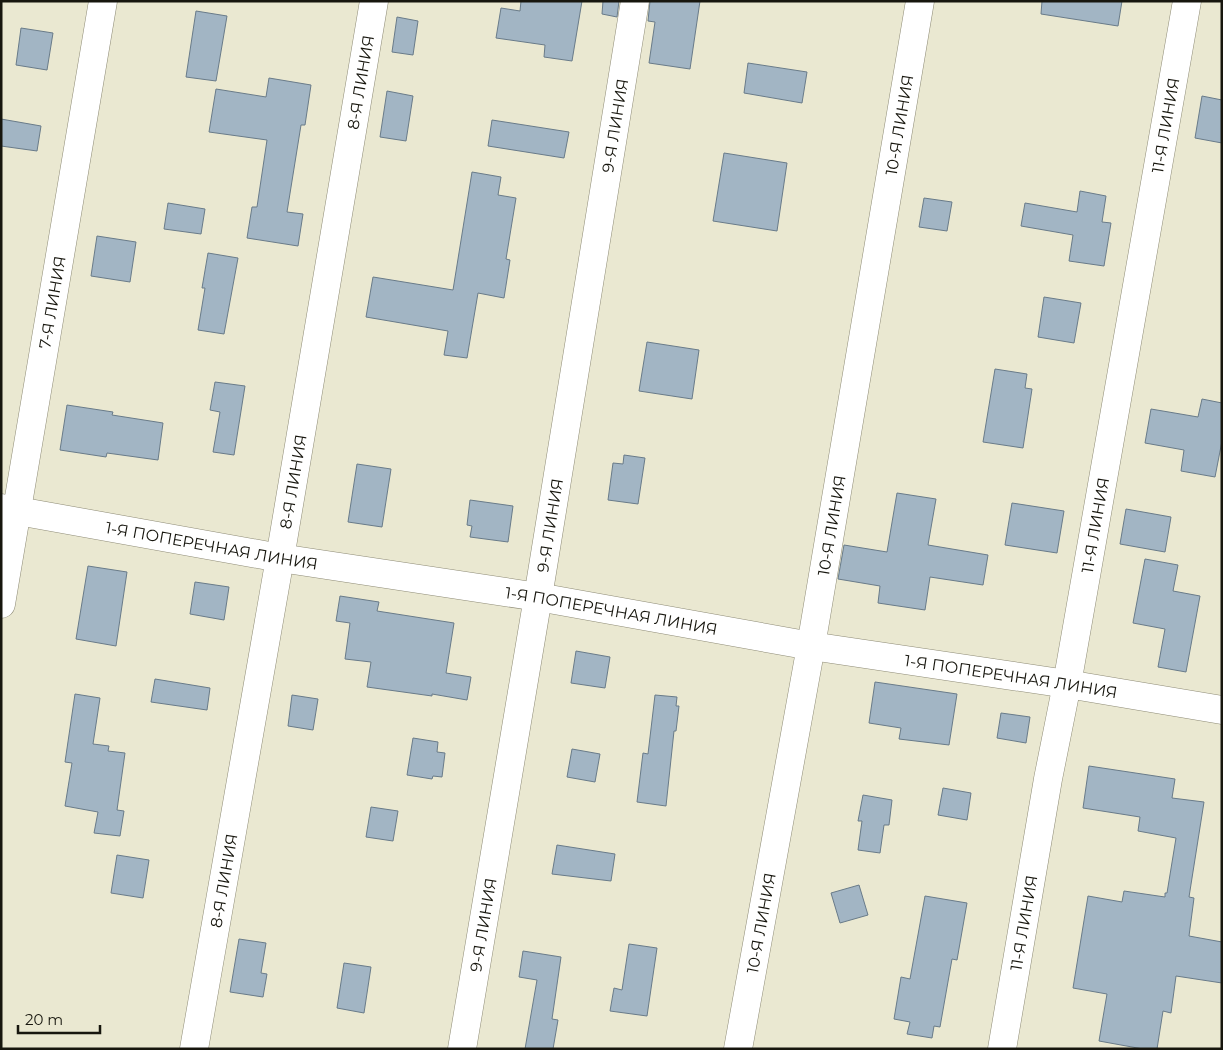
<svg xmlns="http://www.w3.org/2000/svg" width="1223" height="1050" viewBox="0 0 1223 1050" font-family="Montserrat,sans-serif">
<rect width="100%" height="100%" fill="#eae8d1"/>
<g fill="#a2b5c4" stroke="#697b89">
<path d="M521,1H582L572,61L544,57L545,45L496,38L501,8L520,11Z"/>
<path d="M603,1H619L617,17L602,14Z"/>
<path d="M650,1H700L690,69L649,63L655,22L648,21Z"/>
<path d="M1042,1H1122L1118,26L1041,14Z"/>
<path d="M196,11L227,16L216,81L186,77Z"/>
<path d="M397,17L418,21L413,55L392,52Z"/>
<path d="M21,28L53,33L47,70L16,65Z"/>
<path d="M748,63L807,72L802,103L744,93Z"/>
<path d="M269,78L311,85L305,125H301L287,212L303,214L298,246L247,238L252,207H257L267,140L209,132L216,89L266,97Z"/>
<path d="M387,91L413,96L406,141L380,137Z"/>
<path d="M1202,96L1222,100V143L1195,138Z"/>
<path d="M1,119L41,126L37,151L1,146Z"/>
<path d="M492,120L569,132L564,158L488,146Z"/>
<path d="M724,153L787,163L777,231L713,221Z"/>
<path d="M472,172L501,177L498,195L516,198L506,259L510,260L504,298L478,293L467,358L444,355L448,331L366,317L373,277L453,290Z"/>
<path d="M1080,191L1106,196L1102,222L1111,223L1104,266L1069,261L1073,235L1021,226L1025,203L1077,212Z"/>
<path d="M924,198L952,202L947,231L919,227Z"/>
<path d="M168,203L205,209L201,234L164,229Z"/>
<path d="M97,236L136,242L130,282L91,276Z"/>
<path d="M208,253L238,258L224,334L198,330L205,288H202Z"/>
<path d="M1044,297L1081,303L1074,343L1038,337Z"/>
<path d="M647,342L699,350L692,399L639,391Z"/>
<path d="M995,369L1027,374L1025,388L1032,389L1023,448L983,442Z"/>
<path d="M215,382L245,386L234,455L213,452L220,412L210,410Z"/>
<path d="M1202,399L1222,403V441L1215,477L1181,471L1184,450L1145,443L1151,409L1198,417Z"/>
<path d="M67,405L113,412L112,415L163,423L158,460L107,453L106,457L60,450Z"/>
<path d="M624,455L645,458L638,504L608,500L613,463L623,464Z"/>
<path d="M357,464L391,469L382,527L348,522Z"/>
<path d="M897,493L936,499L928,545L988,555L983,585L930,577L925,610L878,603L880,586L838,579L844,545L887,552Z"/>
<path d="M470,500L513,506L508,542L470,537L472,526L467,525Z"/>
<path d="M1012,503L1064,511L1057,553L1005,545Z"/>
<path d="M1126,509L1171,517L1165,552L1120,544Z"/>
<path d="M1145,559L1178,565L1173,591L1200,596L1186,672L1158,667L1165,629L1133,623Z"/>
<path d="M88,566L127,572L116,646L76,639Z"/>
<path d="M195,582L229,587L224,620L190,614Z"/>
<path d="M340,596L379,602L377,611L454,623L446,673L471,677L467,700L432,694V696L367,687L371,662L345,659L350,623L336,621Z"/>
<path d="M576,651L610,657L605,688L571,683Z"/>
<path d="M155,679L210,688L207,710L151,702Z"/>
<path d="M875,682L957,694L949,745L899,739L901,728L869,723Z"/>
<path d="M75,694L100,698L93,744L109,746L108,751L125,753L117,810L124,811L120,836L94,833L98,812L65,806L72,763L65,762Z"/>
<path d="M292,695L318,699L313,730L288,726Z"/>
<path d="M655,695L677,697L676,706H679L676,731H674L666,806L637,802L643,753L648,754Z"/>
<path d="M1001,713L1030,717L1026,743L997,738Z"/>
<path d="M413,738L438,742L437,752L445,753L442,777L433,776L432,779L407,775Z"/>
<path d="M572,749L600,754L595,782L567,777Z"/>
<path d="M1089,766L1175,779L1172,798L1204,802L1189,897L1194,898L1189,936L1222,942V983L1176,976L1171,1013L1163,1011L1157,1049H1143L1099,1041L1107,994L1073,988L1088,896L1122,902L1124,891L1165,897V893H1167L1176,838L1138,831L1140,817L1083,808Z"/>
<path d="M943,788L971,793L967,820L938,815Z"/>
<path d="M863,795L892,800L889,825H884L880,853L858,850L862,821H858Z"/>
<path d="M371,807L398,811L393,841L366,837Z"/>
<path d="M557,845L615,854L611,881L552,874Z"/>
<path d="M117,855L149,860L143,898L111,893Z"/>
<path d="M859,885L868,915L840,923L831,893Z"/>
<path d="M925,896L967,903L957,960L952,959L940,1027L934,1026L932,1038L907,1034L910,1022L894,1019L901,977L910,979Z"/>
<path d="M239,939L266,943L261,973L267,974L263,997L230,992Z"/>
<path d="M629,944L657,948L647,1016L610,1011L614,988L622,990Z"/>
<path d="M523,951L561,957L552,1019L558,1020L553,1049H525L537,980L519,977Z"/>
<path d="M344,963L371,967L364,1013L337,1008Z"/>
</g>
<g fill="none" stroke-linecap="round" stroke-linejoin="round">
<defs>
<g id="minor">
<path id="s1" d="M1,508L280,558L538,597L811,646L1067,684L1222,710"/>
<path id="s2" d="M1,604L103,1"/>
<path id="s3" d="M194,1049L280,558L374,1"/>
<path id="s4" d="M462,1049L538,597L635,1"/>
<path id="s5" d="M738,1049L811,646L920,1"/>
<path id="s6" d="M1002,1049L1048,779L1067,684L1187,1"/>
</g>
</defs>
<use href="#minor" stroke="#8e8b76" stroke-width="29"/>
<use href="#minor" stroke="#fff" stroke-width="28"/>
</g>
<g text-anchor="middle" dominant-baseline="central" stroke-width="4.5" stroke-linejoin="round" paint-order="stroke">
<g font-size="16" fill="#17160e" stroke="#eae8d1">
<text stroke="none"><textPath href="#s3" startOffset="981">8-Я ЛИНИЯ</textPath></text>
<text stroke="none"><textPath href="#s4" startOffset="936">9-Я ЛИНИЯ</textPath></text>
<text stroke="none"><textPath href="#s5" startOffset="938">10-Я ЛИНИЯ</textPath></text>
<text stroke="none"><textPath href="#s6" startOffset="938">11-Я ЛИНИЯ</textPath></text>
<text stroke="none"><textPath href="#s2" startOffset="306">7-Я ЛИНИЯ</textPath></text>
<text stroke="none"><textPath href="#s3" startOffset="576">8-Я ЛИНИЯ</textPath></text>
<text stroke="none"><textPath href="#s4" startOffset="531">9-Я ЛИНИЯ</textPath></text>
<text stroke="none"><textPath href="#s5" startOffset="532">10-Я ЛИНИЯ</textPath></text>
<text stroke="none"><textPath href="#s6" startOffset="532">11-Я ЛИНИЯ</textPath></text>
<text stroke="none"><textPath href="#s1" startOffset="214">1-Я ПОПЕРЕЧНАЯ ЛИНИЯ</textPath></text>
<text stroke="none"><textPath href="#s1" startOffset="619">1-Я ПОПЕРЕЧНАЯ ЛИНИЯ</textPath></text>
<text stroke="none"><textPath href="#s1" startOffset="1024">1-Я ПОПЕРЕЧНАЯ ЛИНИЯ</textPath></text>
<text stroke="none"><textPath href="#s3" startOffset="171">8-Я ЛИНИЯ</textPath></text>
<text stroke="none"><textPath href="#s5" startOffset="128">10-Я ЛИНИЯ</textPath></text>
<text stroke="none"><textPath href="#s6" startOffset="128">11-Я ЛИНИЯ</textPath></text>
<text stroke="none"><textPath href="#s4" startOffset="126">9-Я ЛИНИЯ</textPath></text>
</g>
</g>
<rect width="1223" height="1050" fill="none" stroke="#17160e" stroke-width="5"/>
<path d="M18 1025v8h82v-8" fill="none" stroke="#17160e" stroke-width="2.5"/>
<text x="25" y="1025" font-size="15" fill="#17160e" stroke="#eae8d1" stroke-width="4" paint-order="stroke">20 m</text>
</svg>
